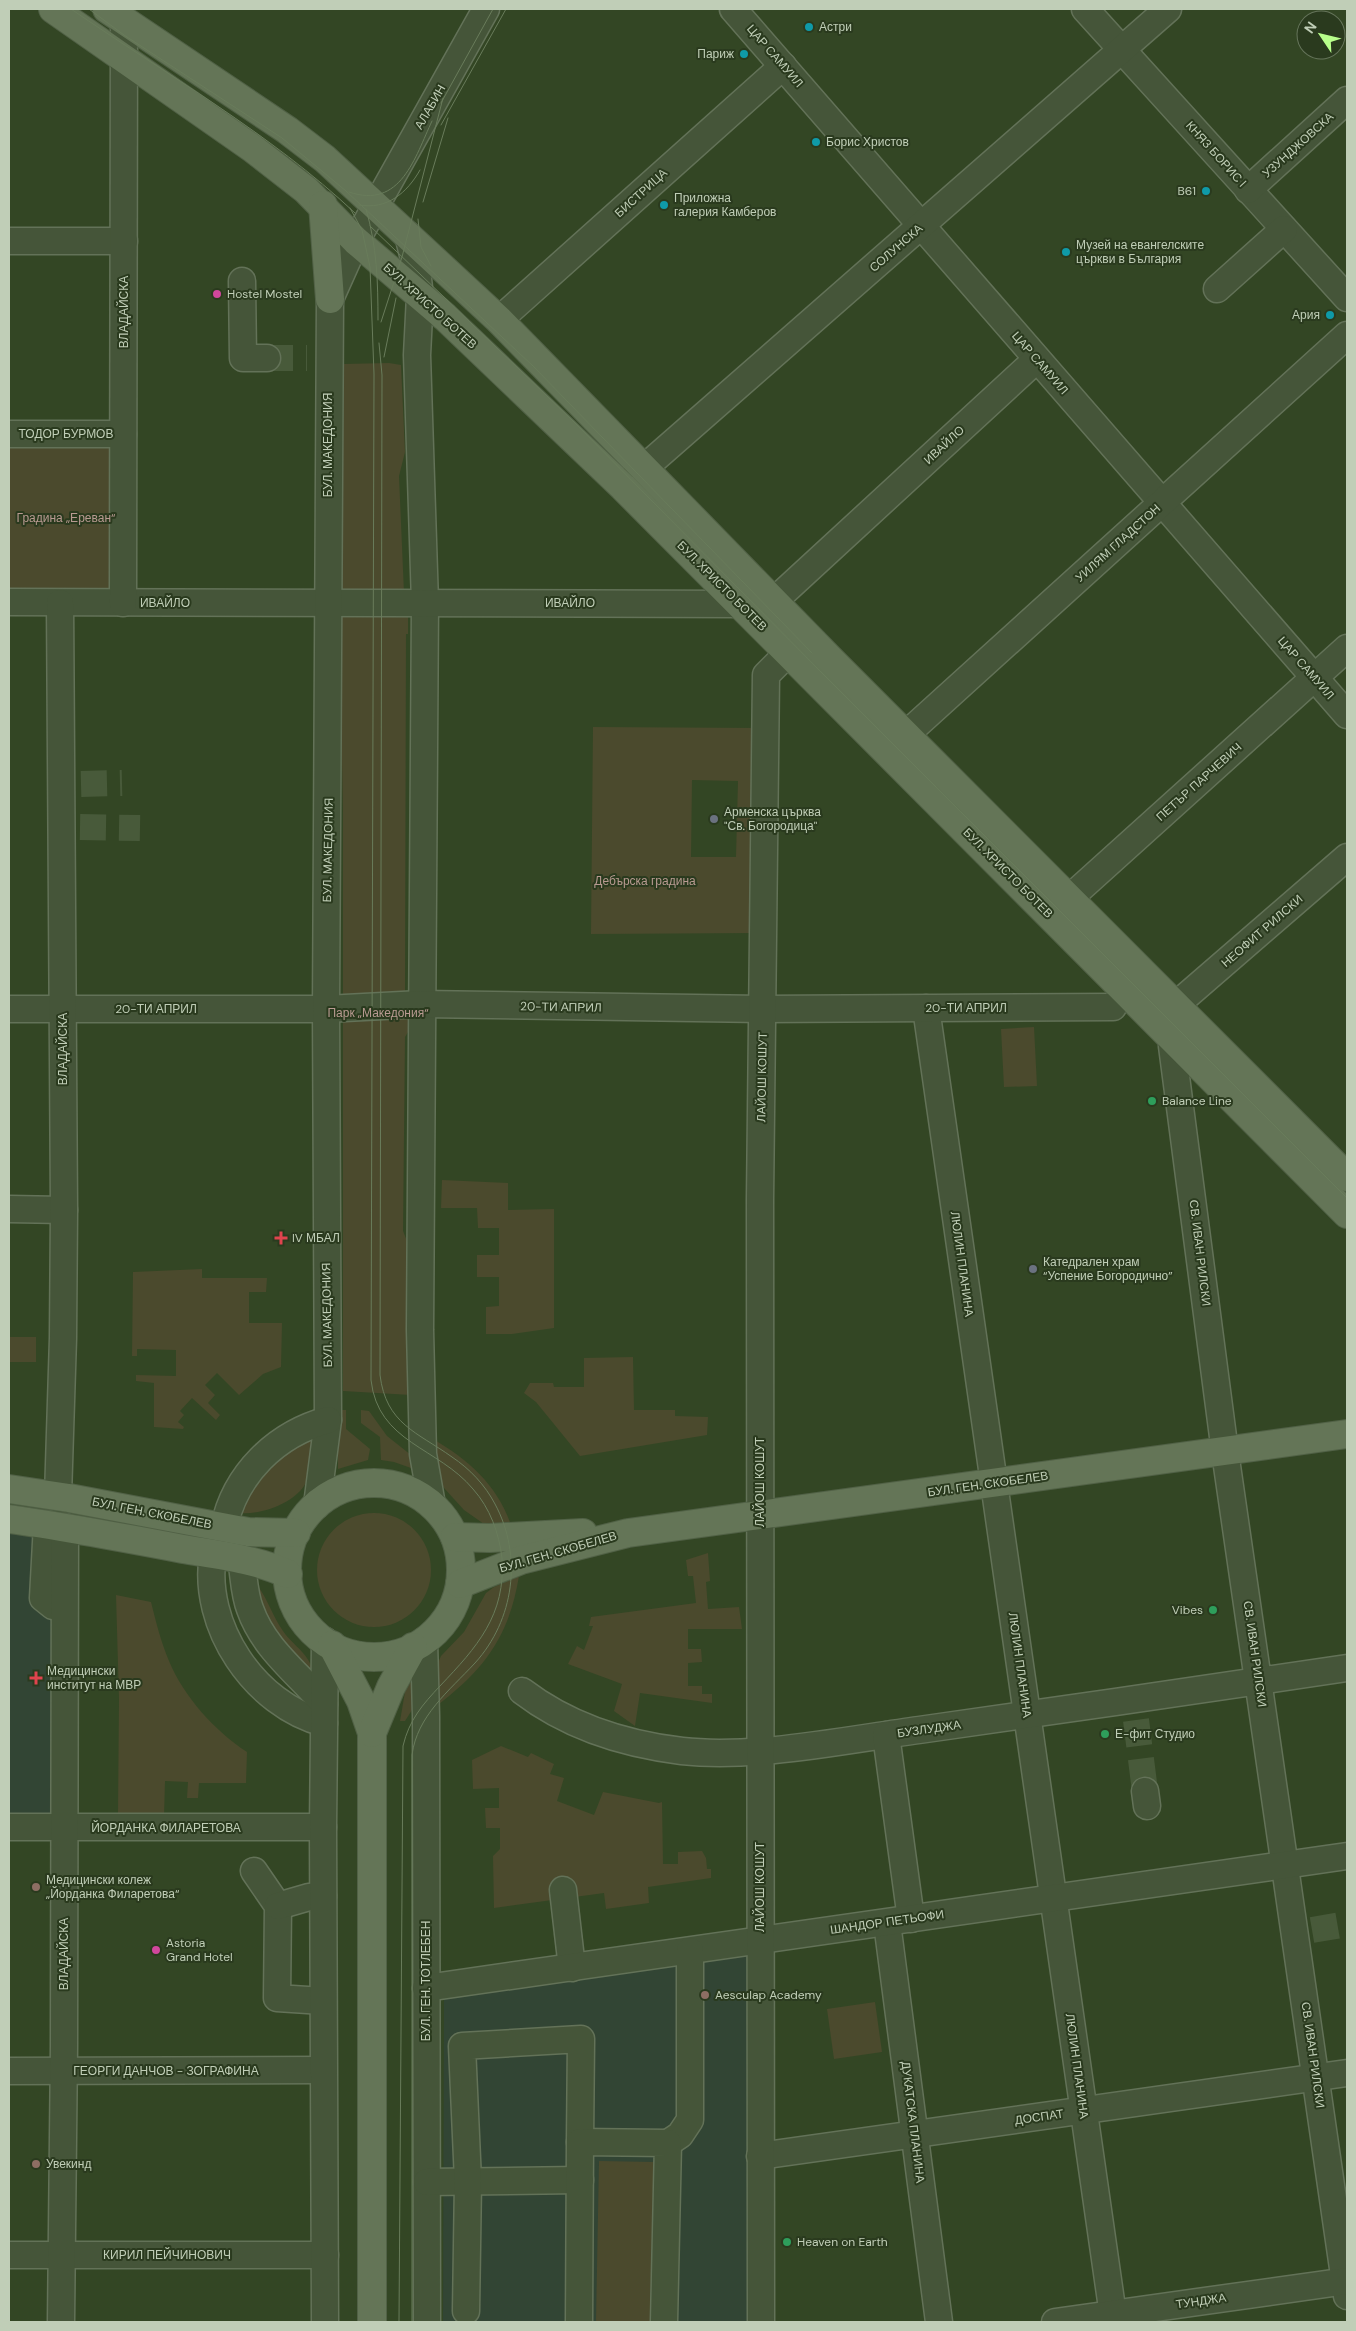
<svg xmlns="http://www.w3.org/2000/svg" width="1356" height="2331" viewBox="0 0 1356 2331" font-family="'DM Sans',sans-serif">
<rect width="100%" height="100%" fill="#334624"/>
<g fill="#324534">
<path d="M9,1519L47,1524L64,1828H9Z"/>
<path d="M758,1937L756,2322H443L444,1991Z"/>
</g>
<g fill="#4b4a2d" fill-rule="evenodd">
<path d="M389,363L401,365L405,452L399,476L404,593L408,603V634H406L405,991L414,997V1022L405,1037L403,1231L409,1246L411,1395L343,1391V812L340,653L344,364Z"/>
<path d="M9,434H123V603L9,602Z"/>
<path d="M593,727L762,728L759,933L591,934ZM692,780L738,781L736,857H691Z"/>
<path d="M1034,1027L1037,1086L1004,1087L1001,1029Z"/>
<path d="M442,1180L508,1183V1210L554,1209V1328L512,1334H486V1307L499,1306V1277H477V1255H499V1228H478L477,1208H441Z"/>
<path d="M202,1269V1278H267L266,1292H249V1323H282L281,1367L263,1374L239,1395L217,1373L205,1385L215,1395L208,1403L220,1415L216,1420L192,1398L180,1411L184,1415L178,1422L184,1427L183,1429L154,1427V1383L136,1381V1375L176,1376V1350L137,1349V1356H132L133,1272Z"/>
<rect x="9" y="1337" width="27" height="25"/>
<path d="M633,1357L634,1410H675V1416L708,1417L707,1435L580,1456L536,1402L524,1393L530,1383H553L554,1387H584V1358Z"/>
<path d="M338,1410H346V1429L370,1449L368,1460L338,1469Z"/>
<path d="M361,1410L369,1411L387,1436L411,1455V1468L394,1462L381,1460L380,1437L361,1423Z"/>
<path d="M317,1433C314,1447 313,1464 308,1478C300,1502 262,1515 240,1513L264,1469Z"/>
<path d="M433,1439C469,1460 497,1485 511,1525L484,1524L464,1510L444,1488L438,1479Z"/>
<circle cx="374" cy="1570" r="57"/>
<path d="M708,1553L710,1581L706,1582L708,1609L739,1607L742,1629H688V1649H701L702,1662L688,1663V1686H702V1694H712V1703L640,1693L635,1726L614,1711L622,1684L568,1664L577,1646L584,1650L593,1626H589L591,1617L696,1603L693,1576H688L686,1560Z"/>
<path d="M519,1576C509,1637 484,1670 435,1707L436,1667L441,1656L464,1632L486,1593L494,1587Z"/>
<path d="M258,1586C268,1600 273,1617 283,1631C294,1647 312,1655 313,1675C286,1647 265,1627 258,1586Z"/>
<path d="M116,1595L151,1602C156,1622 161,1642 169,1661C184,1697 215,1731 247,1752L246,1783H199L198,1798H187L188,1782L165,1781L164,1817L118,1814L119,1699Z"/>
<path d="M412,1680L419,1699L405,1721H400L405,1692Z"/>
<path d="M501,1746L528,1757L531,1753L554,1764L550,1774L564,1778L557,1801L594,1815L603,1792L659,1803L662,1802L663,1864H678V1852L702,1851L706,1858L707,1869H711V1878L648,1887L649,1903L606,1909L604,1893L494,1908L493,1856L500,1849V1828H486L485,1808H499V1788L473,1789L472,1760Z"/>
<path d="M875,2002L882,2052L834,2059L827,2009Z"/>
<path d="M599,2161L654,2162L650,2322H596Z"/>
</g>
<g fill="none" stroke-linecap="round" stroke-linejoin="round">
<g stroke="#485a3a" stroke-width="26" stroke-dasharray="26 13" stroke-linecap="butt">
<path d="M267,358H307"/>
<path d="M81,784L122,783"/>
<path d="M80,827L140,828"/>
<path d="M1136,1720L1145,1791"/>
<path d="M1312,1930L1347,1924"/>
</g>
<defs>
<g id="minor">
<path d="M733,9L1347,715"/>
<path d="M1085,9L1347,298"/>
<path d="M1248,190L1347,100"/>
<path d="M408,235L417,271L420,296L417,355L425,603L420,1330L423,1454L432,1505"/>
<path d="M9,241H124"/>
<path d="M242,281L243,358H267"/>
<path d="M1217,289L1284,229"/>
<path d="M499,320L783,66"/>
<path d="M9,434H123"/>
<path d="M627,483L1168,9"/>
<path d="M9,602L740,604L773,602L1037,359"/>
<path d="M123,603L124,20"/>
<path d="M890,749L1347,335"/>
<path d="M1053,913L1347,648"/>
<path d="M1176,1005L1347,857"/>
<path d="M926,1008L1114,2322"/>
<path d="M9,1009H326L421,1004L762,1009L1113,1007"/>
<path d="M1177,1026L1172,1038V1046L1225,1452L1347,2296"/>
<path d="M9,1209L64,1210"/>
<path d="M58,1496L63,1338L64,1210L60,603"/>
<path d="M317,1505L328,1420L326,1009L330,299L356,241L486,9"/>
<path d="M47,1524L43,1598L53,1606L64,1608"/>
<path d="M224,1527C235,1474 276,1434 328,1420"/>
<path d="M213,1554C201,1626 255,1705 324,1723"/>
<path d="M241,1559C244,1576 244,1594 250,1609C264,1649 298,1673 324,1704"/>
<path d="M424,1641L426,1716L427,2322"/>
<path d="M522,1691C569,1727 624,1744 682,1751C755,1759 845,1740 919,1730C1062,1710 1204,1689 1347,1668"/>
<path d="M886,1735L911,1919"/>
<path d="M1145,1791L1147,1806"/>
<path d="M9,1827H323"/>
<path d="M254,1871L278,1906L277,1998L323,2001"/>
<path d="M563,1890L572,1968"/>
<path d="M278,1906L309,1897L323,1896"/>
<path d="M887,1923L939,2322"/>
<path d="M426,1988L1347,1856"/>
<path d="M9,2071L323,2070"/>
<path d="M668,2143L680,2135L690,2120V1951"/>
<path d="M760,2156L1347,2073"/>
<path d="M427,2182L580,2180"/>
<path d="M9,2255H325"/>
<path d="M466,2311L468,2181L462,2046L581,2039L580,2142"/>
<path d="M61,2322L64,2046L65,1527"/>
<path d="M325,2322L323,1827L325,1641"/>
<path d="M579,2322L580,2142L668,2143L664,2322"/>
<path d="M761,2322L760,1199L766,675L789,652"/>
<path d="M1055,2322L1347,2281"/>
</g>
<g id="major">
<path d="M53,9L252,148L306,190L356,241L445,317L623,487L1347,1214"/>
<path d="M107,9L287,130L325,159L499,320L829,658L1347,1177"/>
<path d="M323,205L330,299"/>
<circle cx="374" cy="1570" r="87"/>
<path d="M9,1489L69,1498L248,1532L296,1533"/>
<path d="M9,1519C67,1527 125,1538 183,1549C218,1555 255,1559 288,1574"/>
<path d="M455,1537L489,1538L583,1533"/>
<path d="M460,1584L521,1560L628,1533L1347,1434"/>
<path d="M332,1645L361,1701L372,1733V2322"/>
<path d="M372,1733L391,1687L413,1647"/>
</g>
</defs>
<use href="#minor" stroke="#637258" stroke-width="29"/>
<use href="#major" stroke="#516146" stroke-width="30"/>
<use href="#minor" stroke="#455539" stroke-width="26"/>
<use href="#major" stroke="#647557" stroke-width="28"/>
<g stroke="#697c5b" stroke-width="1">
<path d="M71,9C167,75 270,133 355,213"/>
<path d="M89,9L124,35L282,138L346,191L533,366L812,653"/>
<path d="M441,103L493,9"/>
<path d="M441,125L506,9"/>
<path d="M349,192C401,210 415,157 432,121"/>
<path d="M423,202L448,118"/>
<path d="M359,205C387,210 407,193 420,170"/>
<path d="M350,208L362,230L370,267L374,374L371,1380C378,1443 438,1447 473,1489C490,1508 499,1533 502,1558C506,1615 477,1647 440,1686C423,1704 409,1720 403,1746L399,2322"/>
<path d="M366,209C377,247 378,282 378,320"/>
<path d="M418,219L421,247L431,266"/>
<path d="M370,226L572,420L820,671L1347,1198"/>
<path d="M381,322L402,257L443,98"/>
<path d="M379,343L382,375L380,1375C386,1424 417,1432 452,1457C470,1469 485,1485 495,1504C523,1556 514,1620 475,1663C449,1691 417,1716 412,1755V2322"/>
<path d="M384,357L396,298"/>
</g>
</g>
<g fill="#0f9aa8" stroke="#2a3a1e" stroke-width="2">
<circle cx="809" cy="27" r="5"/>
<circle cx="744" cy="54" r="5"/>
<circle cx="816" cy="142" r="5"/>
<circle cx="1206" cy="191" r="5"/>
<circle cx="664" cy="205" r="5"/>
<circle cx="1066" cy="252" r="5"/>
<circle cx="1330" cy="315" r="5"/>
</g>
<g fill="#d1479c" stroke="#2a3a1e" stroke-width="2">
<circle cx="217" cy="294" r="5"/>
<circle cx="156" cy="1950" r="5"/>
</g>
<g fill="#6b7280" stroke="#2a3a1e" stroke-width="2">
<circle cx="714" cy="819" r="5"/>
<circle cx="1033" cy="1269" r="5"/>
</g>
<g fill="#2e9e5b" stroke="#2a3a1e" stroke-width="2">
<circle cx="1152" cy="1101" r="5"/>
<circle cx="1213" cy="1610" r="5"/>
<circle cx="1105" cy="1734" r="5"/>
<circle cx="787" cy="2242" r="5"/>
</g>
<g fill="#e0444e" stroke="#2a3a1e" stroke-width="2">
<path d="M278.5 1230.5h5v5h5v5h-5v5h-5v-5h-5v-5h5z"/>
<path d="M33.5 1670.5h5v5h5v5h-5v5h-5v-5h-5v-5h5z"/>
</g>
<g fill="#8d6e63" stroke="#2a3a1e" stroke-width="2">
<circle cx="36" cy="1887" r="5"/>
<circle cx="705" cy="1995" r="5"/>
<circle cx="36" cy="2164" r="5"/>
</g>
<g text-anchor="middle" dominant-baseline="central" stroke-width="4" stroke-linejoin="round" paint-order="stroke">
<g font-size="12" fill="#c0ceb7" stroke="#2a3a1e" text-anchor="start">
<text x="819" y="27">Астри</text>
<text x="734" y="54" text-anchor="end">Париж</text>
<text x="826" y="142">Борис Христов</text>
<text x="1196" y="191" text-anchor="end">B61</text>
<text x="674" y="198">Приложна<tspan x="674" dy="14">галерия Камберов</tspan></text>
<text x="1076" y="245">Музей на евангелските<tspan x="1076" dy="14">църкви в България</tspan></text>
<text x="227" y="294">Hostel Mostel</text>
<text x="1320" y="315" text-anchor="end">Ария</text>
<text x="724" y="812">Арменска църква<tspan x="724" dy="14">"Св. Богородица"</tspan></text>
<text x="1162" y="1101">Balance Line</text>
<text x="292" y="1238">IV МБАЛ</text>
<text x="1043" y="1262">Катедрален храм<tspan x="1043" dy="14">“Успение Богородично”</tspan></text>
<text x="1203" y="1610" text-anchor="end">Vibes</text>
<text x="47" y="1671">Медицински<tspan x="47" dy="14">институт на МВР</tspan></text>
<text x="1115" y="1734">Е-фит Студио</text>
<text x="46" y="1880">Медицински колеж<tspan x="46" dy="14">„Йорданка Филаретова“</tspan></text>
<text x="166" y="1943">Astoria<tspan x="166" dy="14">Grand Hotel</tspan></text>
<text x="715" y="1995">Aesculap Academy</text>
<text x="46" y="2164">Увекинд</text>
<text x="797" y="2242">Heaven on Earth</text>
</g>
<g font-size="12" fill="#c0ceb7" stroke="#2a3a1e">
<text transform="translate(775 56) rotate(49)">ЦАР САМУИЛ</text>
<text transform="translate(430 107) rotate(-60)">АЛАБИН</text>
<text transform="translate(1298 145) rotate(-42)">УЗУНДЖОВСКА</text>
<text transform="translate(1216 154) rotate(48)">КНЯЗ БОРИС I</text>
<text transform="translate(641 193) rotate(-42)">БИСТРИЦА</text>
<text transform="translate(896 248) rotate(-41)">СОЛУНСКА</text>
<text transform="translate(430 306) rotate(42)">БУЛ. ХРИСТО БОТЕВ</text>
<text transform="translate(124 312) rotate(-90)">ВЛАДАЙСКА</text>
<text transform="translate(1040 363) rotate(49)">ЦАР САМУИЛ</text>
<text x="66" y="434">ТОДОР БУРМОВ</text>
<text transform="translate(328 445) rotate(-90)">БУЛ. МАКЕДОНИЯ</text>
<text transform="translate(944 445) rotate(-43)">ИВАЙЛО</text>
<text transform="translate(1118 543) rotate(-42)">УИЛЯМ ГЛАДСТОН</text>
<text transform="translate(722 586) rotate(45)">БУЛ. ХРИСТО БОТЕВ</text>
<text x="165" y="603">ИВАЙЛО</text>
<text x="570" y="603">ИВАЙЛО</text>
<text transform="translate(1306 668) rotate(49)">ЦАР САМУИЛ</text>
<text transform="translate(1199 782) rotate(-42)">ПЕТЪР ПАРЧЕВИЧ</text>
<text transform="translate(328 850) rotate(-89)">БУЛ. МАКЕДОНИЯ</text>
<text transform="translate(1008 873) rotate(45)">БУЛ. ХРИСТО БОТЕВ</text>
<text transform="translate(1262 931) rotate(-41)">НЕОФИТ РИЛСКИ</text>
<text transform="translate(561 1007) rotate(1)">20-ТИ АПРИЛ</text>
<text x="966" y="1008">20-ТИ АПРИЛ</text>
<text x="156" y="1009">20-ТИ АПРИЛ</text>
<text transform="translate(63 1049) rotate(-90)">ВЛАДАЙСКА</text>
<text transform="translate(762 1077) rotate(-89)">ЛАЙОШ КОШУТ</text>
<text transform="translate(1200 1253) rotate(83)">СВ. ИВАН РИЛСКИ</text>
<text transform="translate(962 1264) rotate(82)">ЛЮЛИН ПЛАНИНА</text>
<text transform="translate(327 1315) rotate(-91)">БУЛ. МАКЕДОНИЯ</text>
<text transform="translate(760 1482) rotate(-90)">ЛАЙОШ КОШУТ</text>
<text transform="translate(988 1484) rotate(-8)">БУЛ. ГЕН. СКОБЕЛЕВ</text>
<text transform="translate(152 1513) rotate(11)">БУЛ. ГЕН. СКОБЕЛЕВ</text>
<text transform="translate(558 1552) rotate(-16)">БУЛ. ГЕН. СКОБЕЛЕВ</text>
<text transform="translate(1255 1654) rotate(82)">СВ. ИВАН РИЛСКИ</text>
<text transform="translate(1020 1665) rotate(82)">ЛЮЛИН ПЛАНИНА</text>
<text transform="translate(929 1729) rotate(-8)">БУЗЛУДЖА</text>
<text x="166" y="1828">ЙОРДАНКА ФИЛАРЕТОВА</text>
<text transform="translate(760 1887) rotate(-90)">ЛАЙОШ КОШУТ</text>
<text transform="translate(887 1922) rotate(-8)">ШАНДОР ПЕТЬОФИ</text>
<text transform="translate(64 1954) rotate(-90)">ВЛАДАЙСКА</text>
<text transform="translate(426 1981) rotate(-90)">БУЛ. ГЕН. ТОТЛЕБЕН</text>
<text transform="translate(1313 2055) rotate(82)">СВ. ИВАН РИЛСКИ</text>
<text transform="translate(1077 2066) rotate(82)">ЛЮЛИН ПЛАНИНА</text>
<text x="166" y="2071">ГЕОРГИ ДАНЧОВ - ЗОГРАФИНА</text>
<text transform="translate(1039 2117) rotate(-8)">ДОСПАТ</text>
<text transform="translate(913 2122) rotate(83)">ДУКАТСКА ПЛАНИНА</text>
<text x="167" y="2255">КИРИЛ ПЕЙЧИНОВИЧ</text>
<text transform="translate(1201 2301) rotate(-8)">ТУНДЖА</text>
</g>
<g font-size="12" fill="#b89a91" stroke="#2a3a1e">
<text x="66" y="518">Градина „Ереван“</text>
<text x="645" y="881">Дебърска градина</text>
<text x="378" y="1013">Парк „Македония“</text>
</g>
</g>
<rect width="1356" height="2331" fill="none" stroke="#c0ceb7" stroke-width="20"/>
<g transform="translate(1321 35) rotate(305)"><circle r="24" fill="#2a3a1e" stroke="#66755b"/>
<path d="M0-4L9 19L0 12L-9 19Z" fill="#b8ff8b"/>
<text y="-8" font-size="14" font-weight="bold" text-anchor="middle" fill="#c0ceb7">N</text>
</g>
</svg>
